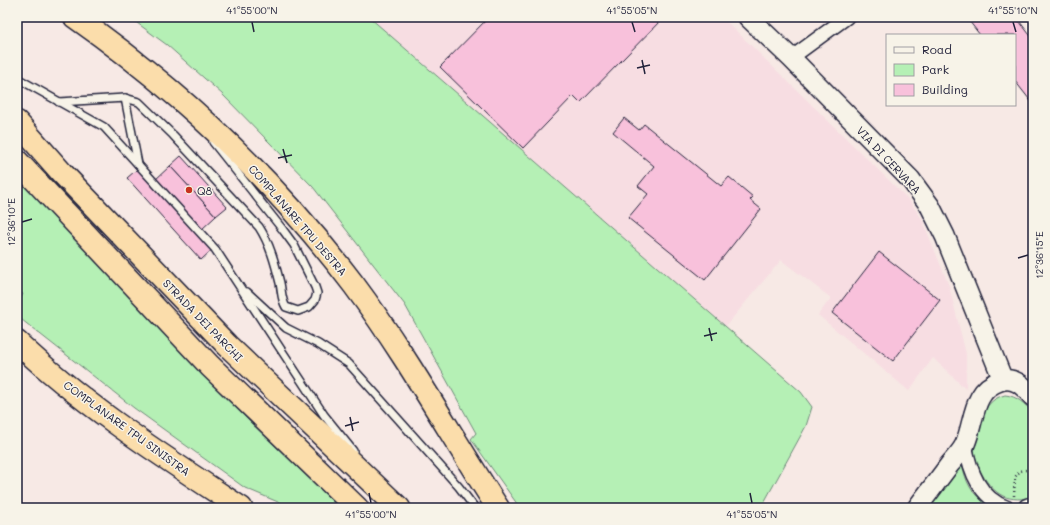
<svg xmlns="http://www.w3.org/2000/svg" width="1050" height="525" viewBox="0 0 1050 525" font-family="Mali,sans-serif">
<rect width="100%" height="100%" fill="#f7e9e5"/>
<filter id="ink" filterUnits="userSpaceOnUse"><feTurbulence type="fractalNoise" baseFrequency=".025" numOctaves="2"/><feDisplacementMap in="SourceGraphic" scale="8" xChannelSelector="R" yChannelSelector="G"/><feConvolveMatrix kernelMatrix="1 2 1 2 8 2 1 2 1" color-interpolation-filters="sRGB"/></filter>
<g filter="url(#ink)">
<path fill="#f7dde2" d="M369,17H722L909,200L922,219L949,286L966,354V389L933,358L909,391L818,315L831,298L781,260L725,327Z"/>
<g fill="#b5f0b5" stroke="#6c8978">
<path d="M129,17H369L801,392L812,407L806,426L761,508H520L471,439L476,433L405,305L313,187L223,95L167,45Z"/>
<path d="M17,175L250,422L340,508H292L245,488L134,408L17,316V305L23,294L17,289Z"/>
<path d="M1005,395C1017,396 1025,404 1033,413V498C1023,499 1012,500 1003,496C987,488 974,464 974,447C974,439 978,431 980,423C985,409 989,399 1005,395Z"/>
<path d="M962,464C966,482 971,494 987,504L975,508H930L932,500Z"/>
</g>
<g fill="#f8c1db" stroke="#22223b">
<path d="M489,17H664L580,103L573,96L523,148L440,67Z"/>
<path d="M966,17H1016L1033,39V104L1015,81V35H980Z"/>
<path d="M624,118L639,130L644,124L721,186L729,177L753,197L750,200L761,209L705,280L628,218L648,194L638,186L654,166L613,132Z"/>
<path d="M181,156L227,207L216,216L170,166Z"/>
<path d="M142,165L155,180L170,166L216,216L201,230L216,246L201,260L127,178Z"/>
<path d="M879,252L940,300L893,361L832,313Z"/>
</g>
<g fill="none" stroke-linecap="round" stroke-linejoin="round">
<defs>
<g id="lane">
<path d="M17,78L104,127L215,249L324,415L353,451"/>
<path d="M125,98L139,102L173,135L259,227C270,244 275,263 280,283C282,292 281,299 286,307L298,311L309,307L315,300L317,293L315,287L294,245L283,230L213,142"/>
<path d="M59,102L125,98L138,164"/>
<path d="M247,292L286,328L318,344L349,364L459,487L475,508"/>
</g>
<g id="street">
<path d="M791,58L847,17"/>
<path d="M965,444C970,471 979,498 1008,508"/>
</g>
<g id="secondary">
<path d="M748,17L791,58L911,180L930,206L945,236L1003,380"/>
<path d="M917,508C928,493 939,479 950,464C955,458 962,451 965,444C975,421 972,390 1000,381C1015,376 1024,387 1033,397"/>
<path d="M1028,508L1033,507"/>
</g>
<g id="highway">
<path d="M75,17C182,92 275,181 354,285C407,356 450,434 498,508"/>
<path d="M17,122L62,173L227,345L399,508"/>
<path d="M17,161L210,366L357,508"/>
<path d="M17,342C84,406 164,457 241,508"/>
</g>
</defs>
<use href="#lane" stroke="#22223b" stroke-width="10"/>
<use href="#street" stroke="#22223b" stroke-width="16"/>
<use href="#secondary" stroke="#22223b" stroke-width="22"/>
<use href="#highway" stroke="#22223b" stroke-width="25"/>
<path stroke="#22223b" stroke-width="2.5" stroke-dasharray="1 3" stroke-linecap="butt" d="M1014,496L1015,477L1020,471L1033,469"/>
<use href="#lane" stroke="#f7f3e8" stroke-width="7"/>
<use href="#street" stroke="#f7f3e8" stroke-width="13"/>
<use href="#secondary" stroke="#f7f3e8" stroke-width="19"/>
<use href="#highway" stroke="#fbddab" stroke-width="22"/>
</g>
</g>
<path fill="none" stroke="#22223b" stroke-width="1.5" d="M252,22L254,32M632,22L635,32M1013,22L1016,32M642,60L645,74M637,68L650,65M283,149L287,163M278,158L292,155M22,222L32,219M1018,258L1028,255M709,328L712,341M704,336L717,333M350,417L353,431M345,426L359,422M369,493L371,503M750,493L752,503"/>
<circle fill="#c8321e" stroke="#f7f3e8" stroke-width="1.5" cx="189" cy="190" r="4"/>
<g text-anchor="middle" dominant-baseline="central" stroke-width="3" stroke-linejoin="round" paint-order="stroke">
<g font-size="11" fill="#22223b" stroke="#f7f3e8">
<text transform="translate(889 160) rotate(47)">VIA DI CERVARA</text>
<text transform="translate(298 220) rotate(49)">COMPLANARE TPU DESTRA</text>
<text transform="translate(203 320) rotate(46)">STRADA DEI PARCHI</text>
<text transform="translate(127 428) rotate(36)">COMPLANARE TPU SINISTRA</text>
</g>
<g font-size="11" fill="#22223b" stroke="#f7f3e8" text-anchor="start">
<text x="197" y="190">Q8</text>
</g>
</g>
<rect width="1050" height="525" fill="none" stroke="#f7f3e8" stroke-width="44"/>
<rect x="886" y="34" width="130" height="72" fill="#f7f3e8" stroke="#a29fa3"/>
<rect x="894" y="47" width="20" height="6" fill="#f7f3e8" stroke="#a29fa3"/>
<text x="922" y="54" font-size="12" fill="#22223b">Road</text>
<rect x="894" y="64" width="20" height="12" fill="#b5f0b5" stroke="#a29fa3"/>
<text x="922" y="74" font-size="12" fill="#22223b">Park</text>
<rect x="894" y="84" width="20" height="12" fill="#f8c1db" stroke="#a29fa3"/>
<text x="922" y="94" font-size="12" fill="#22223b">Building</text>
<rect x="22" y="22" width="1006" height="481" fill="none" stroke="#22223b" stroke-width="1.5"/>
<g font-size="10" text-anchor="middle" fill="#22223b">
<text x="252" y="14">41°55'00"N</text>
<text x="632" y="14">41°55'05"N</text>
<text x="1013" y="14">41°55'10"N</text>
<text transform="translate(11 222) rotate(-90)" y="4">12°36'10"E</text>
<text transform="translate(1039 255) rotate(-90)" y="4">12°36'15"E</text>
<text x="371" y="518">41°55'00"N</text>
<text x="752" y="518">41°55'05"N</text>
</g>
</svg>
